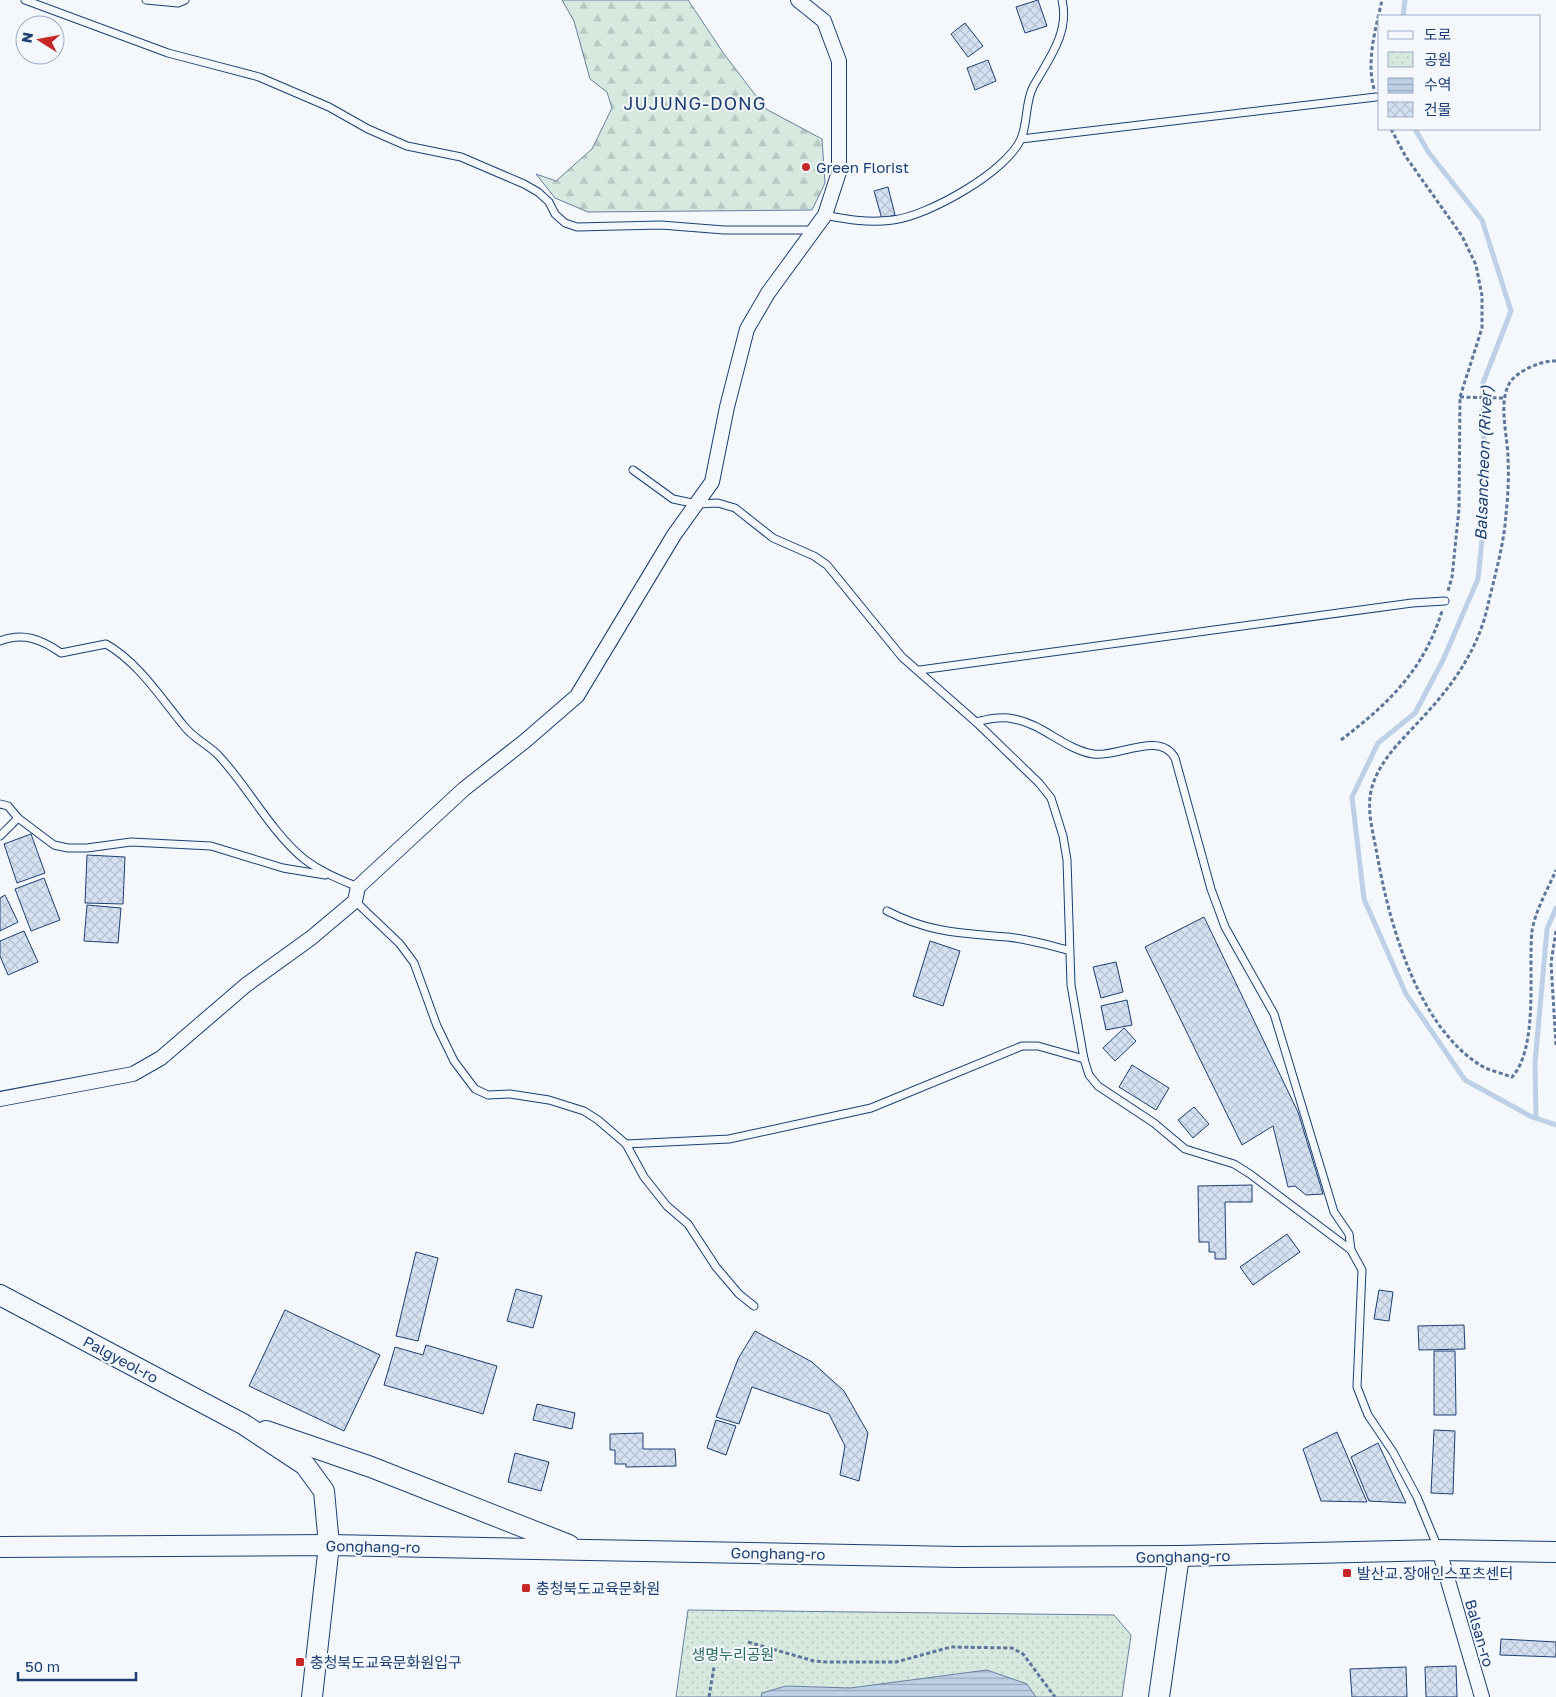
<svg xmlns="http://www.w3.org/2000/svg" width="1556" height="1697" viewBox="0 0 1556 1697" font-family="'Golos Text','Noto Sans KR',sans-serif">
<defs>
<pattern id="forest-firs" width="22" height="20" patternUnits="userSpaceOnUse" patternTransform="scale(1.25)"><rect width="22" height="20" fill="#d7e8df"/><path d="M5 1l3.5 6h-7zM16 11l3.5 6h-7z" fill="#b8c8c3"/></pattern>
<pattern id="park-dots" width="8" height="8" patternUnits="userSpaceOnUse" patternTransform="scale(1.25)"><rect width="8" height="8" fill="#d7e8df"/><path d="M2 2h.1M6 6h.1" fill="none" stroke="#b8c8c3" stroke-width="1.8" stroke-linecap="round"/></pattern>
<pattern id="water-rules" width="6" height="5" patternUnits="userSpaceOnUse" patternTransform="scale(1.25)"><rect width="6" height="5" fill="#bed0e5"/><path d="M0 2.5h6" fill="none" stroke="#9aaabe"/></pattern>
<pattern id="building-cross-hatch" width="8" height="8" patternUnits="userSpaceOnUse" patternTransform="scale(1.25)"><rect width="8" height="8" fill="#d5e0f0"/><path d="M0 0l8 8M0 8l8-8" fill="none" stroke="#b6c1d1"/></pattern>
</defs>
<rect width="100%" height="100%" fill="#f4f7fb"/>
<path fill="url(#forest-firs)" stroke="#687fa3" d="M562,0H688L724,54L766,109L822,139L825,183L812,210L588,212L555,198L536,174L556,181L592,149L612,108L607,92L590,79L574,21Z"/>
<path fill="url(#park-dots)" stroke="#687fa3" d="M688,1610L1114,1615L1131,1635L1122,1697H676Z"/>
<path fill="url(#water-rules)" stroke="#687fa3" d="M987,1670L1027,1684L1036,1697H761L762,1693L786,1686L850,1688Z"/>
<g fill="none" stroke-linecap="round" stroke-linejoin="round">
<g stroke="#bed0e5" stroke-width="5">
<path d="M1403,16L1405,0"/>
<path d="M1415,129L1429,153L1482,220L1511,311L1483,383L1485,510L1478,579L1443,660L1415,713L1378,743L1352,797L1364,899L1406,994L1465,1080L1532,1117L1556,1125"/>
<path d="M1536,1118L1535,1063L1547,929L1556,908"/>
</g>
</g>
<g fill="url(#building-cross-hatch)" stroke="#1d3f73">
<path d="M1038,0L1047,26L1025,33L1016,7Z"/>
<path d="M965,23L983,46L968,57L951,34Z"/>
<path d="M988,60L996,81L975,90L967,68Z"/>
<path d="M888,187L895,215L882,219L874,191Z"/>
<path d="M31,834L45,873L17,883L4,844Z"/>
<path d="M87,855L125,857L123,904L85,903Z"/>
<path d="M44,878L60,920L31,931L15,889Z"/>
<path d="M5,895L18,922L0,931V898Z"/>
<path d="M87,905L121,908L118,943L84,941Z"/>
<path d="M1204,917L1298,1112L1323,1194L1306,1195L1295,1186L1288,1187L1273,1126L1242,1145L1145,947Z"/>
<path d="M24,931L38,962L8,975L0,956V941Z"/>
<path d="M930,941L960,951L943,1006L913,996Z"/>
<path d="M1116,962L1123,992L1101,998L1093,967Z"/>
<path d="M1127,1000L1132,1025L1106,1030L1101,1006Z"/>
<path d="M1124,1028L1136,1041L1115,1061L1103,1048Z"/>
<path d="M1132,1065L1169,1088L1156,1110L1119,1087Z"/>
<path d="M1194,1107L1209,1124L1193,1138L1178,1120Z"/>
<path d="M1252,1185V1202H1225L1226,1259H1215V1252H1209V1242H1199L1198,1186Z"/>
<path d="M1287,1234L1300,1252L1253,1285L1240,1267Z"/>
<path d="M416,1252L438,1258L418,1341L396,1336Z"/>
<path d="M516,1289L542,1296L533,1328L507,1321Z"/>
<path d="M1379,1290L1393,1292L1389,1321L1374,1319Z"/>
<path d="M285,1310L380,1355L344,1431L249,1386Z"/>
<path d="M1464,1325L1465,1349L1419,1350L1418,1326Z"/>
<path d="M755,1331L812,1362L844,1391L868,1433L859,1481L840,1475L845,1446L829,1414L752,1387L739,1424L716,1417L738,1359Z"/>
<path d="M426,1345L497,1366L483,1414L384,1385L395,1347L423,1355Z"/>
<path d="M1434,1351H1455L1456,1415H1434Z"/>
<path d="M537,1404L575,1413L572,1429L533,1420Z"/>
<path d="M716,1420L736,1426L726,1455L707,1448Z"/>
<path d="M1434,1430L1455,1431L1453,1494L1431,1493Z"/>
<path d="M1337,1432L1367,1502L1321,1501L1303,1449Z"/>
<path d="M643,1433V1449H675L676,1466L626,1467V1464H615V1450H610V1434Z"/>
<path d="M1378,1443L1406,1503L1369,1501L1351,1457Z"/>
<path d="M515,1453L549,1462L541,1491L508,1482Z"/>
<path d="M1501,1639L1556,1642V1657L1500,1655Z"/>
<path d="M1456,1666L1457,1697H1426L1425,1667Z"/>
<path d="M1406,1667L1407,1697H1352L1350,1669Z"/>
</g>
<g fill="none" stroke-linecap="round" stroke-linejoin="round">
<defs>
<g id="lane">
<path d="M25,0L168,53L259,77L329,107L368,129L407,146L461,157L524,184L538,192L549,202L555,214L565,223L577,227L661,225L724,230H813"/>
<path d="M146,0L178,3L185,0"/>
<path d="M1021,139L1376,97"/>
<path d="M825,215C849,220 869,223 893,220C928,216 1006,172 1021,139C1028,122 1025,103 1033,87C1048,60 1070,33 1062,0"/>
<path d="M633,470L673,499L697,504L718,503L735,508L773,538L814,556L827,565L902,657L976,722L1039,783L1051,798L1063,836L1067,860L1071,985L1084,1059L1089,1075L1098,1086L1154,1123L1185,1149L1234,1164L1250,1174L1351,1250L1362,1270L1357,1387L1368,1415L1393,1452L1417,1497L1438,1548"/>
<path d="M0,641C23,632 41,639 61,653L106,644C138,662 161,698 184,726C194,739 209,745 219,756C248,787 271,832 304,859C321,872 339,879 358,887"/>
<path d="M920,670L1412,603L1445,601"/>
<path d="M976,722C988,719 1001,716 1014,719C1043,724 1064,749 1093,754C1117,758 1160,730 1175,758L1211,889L1225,927L1274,1014L1334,1212L1349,1234L1351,1250"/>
<path d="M0,804L8,806L18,818L54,845L68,848H87L131,842L211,846L283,868L325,875"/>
<path d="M0,836L18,818"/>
<path d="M355,901L400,944L414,963L437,1026L454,1061L475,1089L488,1095L510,1094L549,1100L584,1111L598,1120L626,1144L644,1177L667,1206L688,1224L716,1267L739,1294L754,1306"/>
<path d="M887,911C930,933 961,933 1007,937C1028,939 1048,945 1068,950"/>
<path d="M626,1144L729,1139L871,1108L1022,1046H1038L1084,1059"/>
</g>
<g id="street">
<path d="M0,1099L133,1074L161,1058L246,985L311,938L355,901L358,887L464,789L525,741L577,696L674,535L712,482L727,407L747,329L768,293L825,215L839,172V61L824,21L798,0"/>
<path d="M1439,1550L1482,1697"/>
</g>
<g id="secondary">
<path d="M0,1295L243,1424L305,1465L324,1491L329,1545L312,1697"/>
<path d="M266,1431L371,1467L569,1545"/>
<path d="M0,1547L329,1545L958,1557L1179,1556L1439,1550L1556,1552"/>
<path d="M1159,1697L1179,1556"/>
</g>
</defs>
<use href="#lane" stroke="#1d3f73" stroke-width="9"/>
<use href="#street" stroke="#1d3f73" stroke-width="16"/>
<use href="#secondary" stroke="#1d3f73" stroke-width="22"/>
<g stroke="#5e769c" stroke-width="3" stroke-dasharray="4 2.5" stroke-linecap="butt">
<path d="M1374,89C1366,60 1376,28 1382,0"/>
<path d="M1391,129L1406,157L1462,236L1476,265L1482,296V328L1460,397L1459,509L1452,577L1448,591"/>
<path d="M1556,361C1542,360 1516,371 1509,384C1498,405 1508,436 1508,459C1509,477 1508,496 1506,514C1504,546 1494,578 1487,609C1477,651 1452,686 1423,717C1405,737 1382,757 1373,784C1365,807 1373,831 1377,854C1389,923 1417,1025 1480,1065C1489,1071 1502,1073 1512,1077C1539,1047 1528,970 1532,931C1535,911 1548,889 1556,870"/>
<path d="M1460,397L1504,398"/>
<path d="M1341,740C1388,704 1424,670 1442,611"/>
<path d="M1556,931L1551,963L1556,1045"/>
<path d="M748,1642L814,1661L827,1662H896L951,1647L1012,1648L1023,1654L1055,1697"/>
<path d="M709,1697L714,1667"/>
</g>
<use href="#lane" stroke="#f4f7fb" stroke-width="7"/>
<use href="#street" stroke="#f4f7fb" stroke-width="14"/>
<use href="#secondary" stroke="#f4f7fb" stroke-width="20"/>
</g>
<g fill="#c62828" stroke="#f4f7fb" stroke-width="2">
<circle cx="806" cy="167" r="5"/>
<rect x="1342" y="1568" width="10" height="10" rx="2.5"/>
<rect x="521" y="1583" width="10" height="10" rx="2.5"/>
<rect x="295" y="1657" width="10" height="10" rx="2.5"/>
</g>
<g text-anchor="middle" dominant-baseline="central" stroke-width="4" stroke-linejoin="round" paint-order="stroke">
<g font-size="15" fill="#1d3f73" stroke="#f4f7fb" text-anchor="start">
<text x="816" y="167">Green Florist</text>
<text x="1357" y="1573">발산교.장애인스포츠센터</text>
<text x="536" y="1588">충청북도교육문화원</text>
<text x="310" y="1662">충청북도교육문화원입구</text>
</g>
<g font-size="15" fill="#1d3f73" stroke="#f4f7fb">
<text transform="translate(121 1359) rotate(28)">Palgyeol-ro</text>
<text transform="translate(373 1546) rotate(1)">Gonghang-ro</text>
<text transform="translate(778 1553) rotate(1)">Gonghang-ro</text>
<text transform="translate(1183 1556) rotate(-1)">Gonghang-ro</text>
<text transform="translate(1480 1633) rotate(74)">Balsan-ro</text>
</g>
<g font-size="15" fill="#2c6c60" stroke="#f4f7fb">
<text x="733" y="1654">생명누리공원</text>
</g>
<g font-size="16" font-style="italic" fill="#1d3f73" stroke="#f4f7fb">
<text transform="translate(1483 463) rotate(-88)">Balsancheon (River)</text>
</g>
<g font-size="18" letter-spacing="1" fill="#1d3f73" stroke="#f4f7fb">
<text x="695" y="103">JUJUNG-DONG</text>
</g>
</g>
<rect x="1378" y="15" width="162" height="115" fill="#f4f7fb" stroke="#9eadc5"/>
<rect x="1388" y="31" width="25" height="8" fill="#f4f7fb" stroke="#9eadc5"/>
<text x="1424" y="40" font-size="15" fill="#1d3f73">도로</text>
<rect x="1388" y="52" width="25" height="15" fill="url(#park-dots)" stroke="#9eadc5"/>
<text x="1424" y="65" font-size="15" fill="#1d3f73">공원</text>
<rect x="1388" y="78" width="25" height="15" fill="url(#water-rules)" stroke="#9eadc5"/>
<text x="1424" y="90" font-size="15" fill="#1d3f73">수역</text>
<rect x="1388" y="102" width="25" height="15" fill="url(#building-cross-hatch)" stroke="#9eadc5"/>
<text x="1424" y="115" font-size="15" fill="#1d3f73">건물</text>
<g transform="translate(40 40) rotate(281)"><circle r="24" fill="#f4f7fb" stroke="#9eadc5"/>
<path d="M0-4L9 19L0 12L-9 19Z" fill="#c62828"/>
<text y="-8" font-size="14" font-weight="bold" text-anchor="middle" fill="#1d3f73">N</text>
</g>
<path d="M18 1672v8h118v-8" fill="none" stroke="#1d3f73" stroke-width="2.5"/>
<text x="25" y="1672" font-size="15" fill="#1d3f73" stroke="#f4f7fb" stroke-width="4" paint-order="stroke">50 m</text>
</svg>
